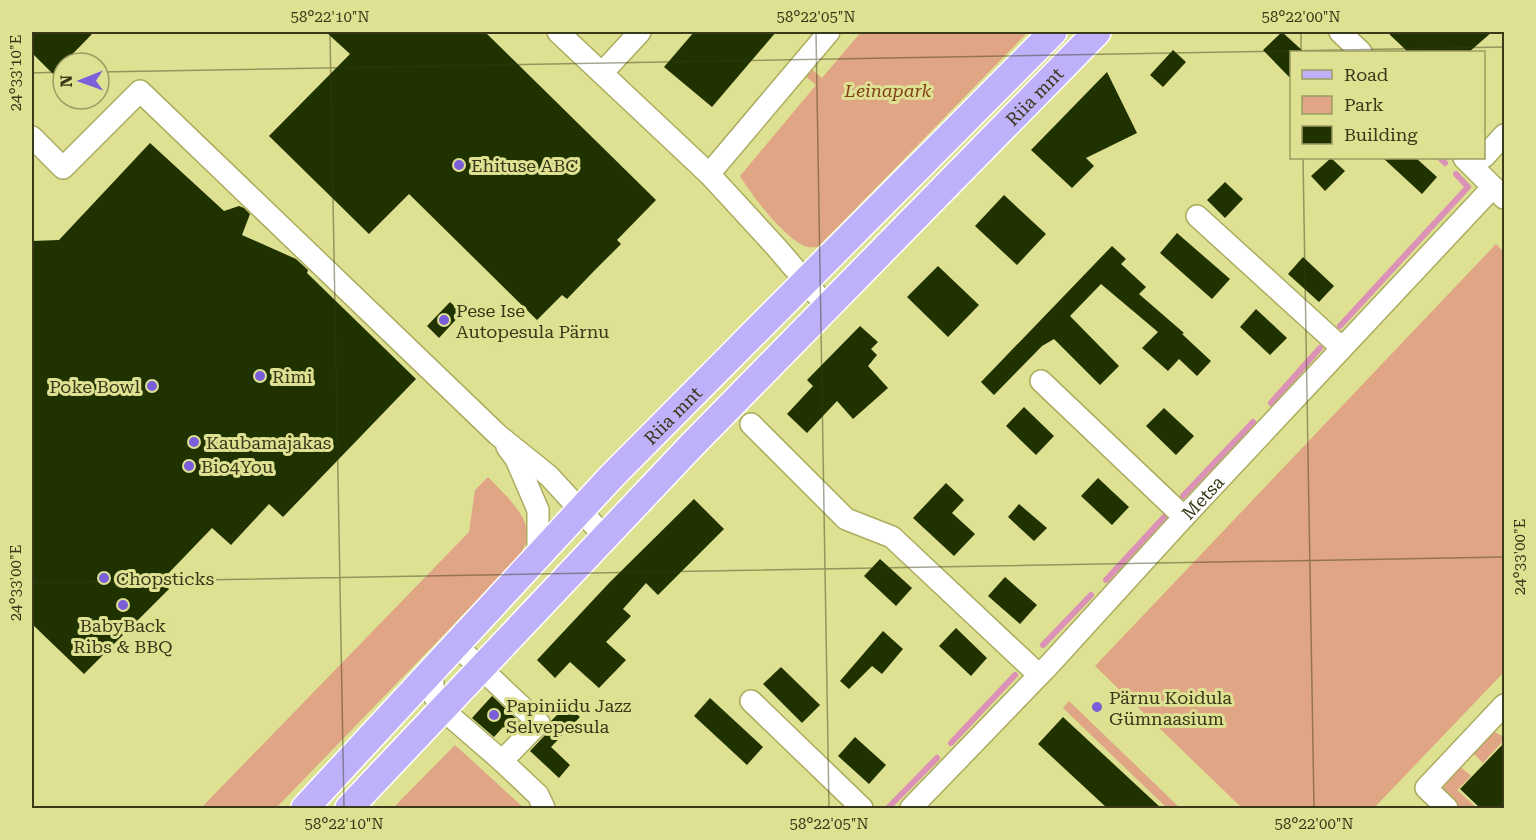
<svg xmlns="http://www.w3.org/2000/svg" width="1536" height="840" viewBox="0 0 1536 840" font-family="'Roboto Serif',serif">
<rect width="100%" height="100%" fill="#dee092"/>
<g fill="#e0a585">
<path d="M861,32H1028L818,247C813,247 808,248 804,246C782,235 753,197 740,176L816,85L804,75L810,68L822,78Z"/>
<path d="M1496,244L1504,252V672L1374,808H1242L1095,666Z"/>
<path d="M488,477C502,492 530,516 527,537C526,546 522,552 517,559L276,808H201L469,532L475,490Z"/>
<path d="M1069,701L1180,808H1167L1063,708Z"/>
<path d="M1491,730L1504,737V740L1483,763L1471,751Z"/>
<path d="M455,745L524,808H393Z"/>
<path d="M1457,764L1471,776L1457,790L1477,808H1452L1442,797L1444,782Z"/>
</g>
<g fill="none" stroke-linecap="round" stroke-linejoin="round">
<g stroke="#db92b6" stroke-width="6">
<path d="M1440,158L1445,163"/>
<path d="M1340,326L1468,187L1456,174"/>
<path d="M1271,403L1320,348"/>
<path d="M1183,496L1253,422"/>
<path d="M1106,580L1166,515"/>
<path d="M1043,645L1091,595"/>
<path d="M951,743L1015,675"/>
<path d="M888,808L937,758"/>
</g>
</g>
<g fill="#1f3200">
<path d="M32,32H94L53,74L32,53Z"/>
<path d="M326,32H485L656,200L617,240L621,244L594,271L567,299L562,295L537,320L409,194L369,234L269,136L350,54Z"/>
<path d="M694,32H776L712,107L664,67Z"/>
<path d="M1282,32L1304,52H1292V80L1263,50Z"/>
<path d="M1387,32H1492L1469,52H1408Z"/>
<path d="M1173,50L1186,62L1163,87L1150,75Z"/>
<path d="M1107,72L1137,133L1086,158L1094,166L1072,188L1031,150Z"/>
<path d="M150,143L224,211L239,206L244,208L250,214L242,235L296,259L308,270L307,273L416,379L283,517L269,504L231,545L212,528L161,581L169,589L84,674L32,624V241L59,240Z"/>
<path d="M1331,158L1345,171L1325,191L1311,176Z"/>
<path d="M1383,158H1416L1437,177L1422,194Z"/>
<path d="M1225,182L1243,199L1225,218L1207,200Z"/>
<path d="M1004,195L1046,234L1017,265L975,226Z"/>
<path d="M1177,233L1230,279L1212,299L1160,253Z"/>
<path d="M1112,246L1126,259L1121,264L1146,287L1139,294L1184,333L1182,334L1211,361L1197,376L1179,359L1168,371L1142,348L1158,332L1101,284L1070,316L1119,366L1100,385L1054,339L1042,346L994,395L981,382Z"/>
<path d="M1303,257L1334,286L1319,302L1288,274Z"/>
<path d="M938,266L979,305L948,337L907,297Z"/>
<path d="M450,302L462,313L439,338L427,326Z"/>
<path d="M1256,309L1287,338L1270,355L1240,327Z"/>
<path d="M860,326L878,342L871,349L877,355L868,366L888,388L853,419L837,401L807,433L787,414L813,386L807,380Z"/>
<path d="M1024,407L1054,436L1036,455L1006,426Z"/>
<path d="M1164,408L1194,436L1176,455L1146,426Z"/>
<path d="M1098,478L1129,507L1112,525L1081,496Z"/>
<path d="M946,483L964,500L952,513L975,534L954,556L913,518Z"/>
<path d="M694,499L724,529L658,595L646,583L623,609L631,616L606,642L626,660L599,688L570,662L555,678L537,660L610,582Z"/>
<path d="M1019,504L1047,528L1034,541L1008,517Z"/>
<path d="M880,559L912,588L896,606L864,576Z"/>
<path d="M1005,577L1037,605L1020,624L988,596Z"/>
<path d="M956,628L987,658L971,676L939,646Z"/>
<path d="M883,631L903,649L882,674L872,666L849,689L840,681Z"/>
<path d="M781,667L820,705L802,723L763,684Z"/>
<path d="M492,696L521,723L511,734L503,727L494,737L472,718Z"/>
<path d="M710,698L763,747L747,765L694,716Z"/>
<path d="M567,705L580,717L551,747L570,765L559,778L530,751L548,732L551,721Z"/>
<path d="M1063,717L1161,808H1107L1038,744Z"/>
<path d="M855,737L886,765L869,784L838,756Z"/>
<path d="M1504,743V808H1480L1460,789Z"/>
</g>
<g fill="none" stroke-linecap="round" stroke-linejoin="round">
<defs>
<g id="minor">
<path d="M558,32L709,174L777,248L828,308"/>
<path d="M1340,32L1361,52"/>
<path d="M602,73L640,32"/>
<path d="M32,137L63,168L140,91L498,435L549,476L605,537"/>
<path d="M1484,157L1504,135"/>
<path d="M1464,158L1504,198"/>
<path d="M709,174L829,32"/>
<path d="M1197,216L1342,348"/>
<path d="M1041,381L1184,517"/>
<path d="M751,424L846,519L892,537L1039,675"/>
<path d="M507,447L516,459L538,510V557"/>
<path d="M456,645L539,723L502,761"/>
<path d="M433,669V694L442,709L502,761L538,795L544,808"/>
<path d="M751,701L862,808"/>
<path id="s1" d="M911,808L1050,664L1184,517L1493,187"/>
<path d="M1447,808L1426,788L1504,705"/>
</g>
<g id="major">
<path id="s2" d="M305,808L612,476L1053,32"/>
<path id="s3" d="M349,808L691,446L1097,32"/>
</g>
</defs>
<use href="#minor" stroke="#abac60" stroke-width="24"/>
<use href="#major" stroke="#fff" stroke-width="30"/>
<use href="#minor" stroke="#fff" stroke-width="21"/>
<use href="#major" stroke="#beb1fa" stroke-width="27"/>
</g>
<path fill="none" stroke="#393919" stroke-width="1.5" stroke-opacity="0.45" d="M330,32L344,808M816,32L829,808M1301,32V52M99,72L1504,47M32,73L63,72M1303,158L1314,808M32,583L1504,557"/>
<g fill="#795fda" stroke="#dee092" stroke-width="2">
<circle cx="459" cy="165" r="6"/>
<circle cx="444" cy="320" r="6"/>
<circle cx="260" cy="376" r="6"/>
<circle cx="152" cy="386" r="6"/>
<circle cx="194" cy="442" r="6"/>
<circle cx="189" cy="466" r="6"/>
<circle cx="104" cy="578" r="6"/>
<circle cx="123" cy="605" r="6"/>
<circle cx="1097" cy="707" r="6"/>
<circle cx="494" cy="715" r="6"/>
</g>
<g text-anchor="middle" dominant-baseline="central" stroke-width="6" stroke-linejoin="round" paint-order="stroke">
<g font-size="18" font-style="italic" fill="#83421a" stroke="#dee092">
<text x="888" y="90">Leinapark</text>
</g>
<g font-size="18" fill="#393919" stroke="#dee092">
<text stroke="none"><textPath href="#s3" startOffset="988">Riia mnt</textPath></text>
<text stroke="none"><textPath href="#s2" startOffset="538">Riia mnt</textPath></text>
<text stroke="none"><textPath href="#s1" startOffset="426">Metsa</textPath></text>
</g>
<g font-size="18" fill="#393919" stroke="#dee092" text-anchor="start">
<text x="471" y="165">Ehituse ABC</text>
<text x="456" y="310">Pese Ise<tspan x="456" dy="21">Autopesula Pärnu</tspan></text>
<text x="272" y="376">Rimi</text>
<text x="140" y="386" text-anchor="end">Poke Bowl</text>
<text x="206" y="442">Kaubamajakas</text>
<text x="201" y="466">Bio4You</text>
<text x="116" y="578">Chopsticks</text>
<text x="123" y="625" text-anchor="middle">BabyBack<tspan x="123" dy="21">Ribs &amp; BBQ</tspan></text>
<text x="1109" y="697">Pärnu Koidula<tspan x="1109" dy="21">Gümnaasium</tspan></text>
<text x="506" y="705">Papiniidu Jazz<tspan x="506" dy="21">Selvepesula</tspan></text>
</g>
</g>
<rect width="1536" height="840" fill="none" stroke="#dee092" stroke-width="66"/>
<rect x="1290" y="51" width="195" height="108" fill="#dee092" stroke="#9c9d62" stroke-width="1.5"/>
<rect x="1302" y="70" width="30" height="9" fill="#beb1fa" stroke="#9c9d62" stroke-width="1.5"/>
<text x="1344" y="81" font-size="18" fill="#393919">Road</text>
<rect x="1302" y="96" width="30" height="18" fill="#e0a585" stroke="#9c9d62" stroke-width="1.5"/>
<text x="1344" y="111" font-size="18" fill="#393919">Park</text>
<rect x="1302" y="126" width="30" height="18" fill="#1f3200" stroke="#9c9d62" stroke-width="1.5"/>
<text x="1344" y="141" font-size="18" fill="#393919">Building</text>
<g transform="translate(81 81) rotate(269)"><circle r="28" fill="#dee092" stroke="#9c9d62" stroke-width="1.5"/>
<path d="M0-4.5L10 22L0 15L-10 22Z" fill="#795fda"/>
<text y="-9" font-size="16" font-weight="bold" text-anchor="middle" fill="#393919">N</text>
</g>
<rect x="33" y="33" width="1470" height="774" fill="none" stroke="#393919" stroke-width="2"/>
<g font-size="15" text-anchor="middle" fill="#393919">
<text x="330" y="22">58°22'10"N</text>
<text x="816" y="22">58°22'05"N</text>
<text x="1301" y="22">58°22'00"N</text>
<text transform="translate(16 73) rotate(-90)" y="5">24°33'10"E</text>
<text transform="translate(1520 557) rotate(-90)" y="5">24°33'00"E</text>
<text transform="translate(16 583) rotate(-90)" y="5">24°33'00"E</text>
<text x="344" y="829">58°22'10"N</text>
<text x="829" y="829">58°22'05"N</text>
<text x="1314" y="829">58°22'00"N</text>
</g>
</svg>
